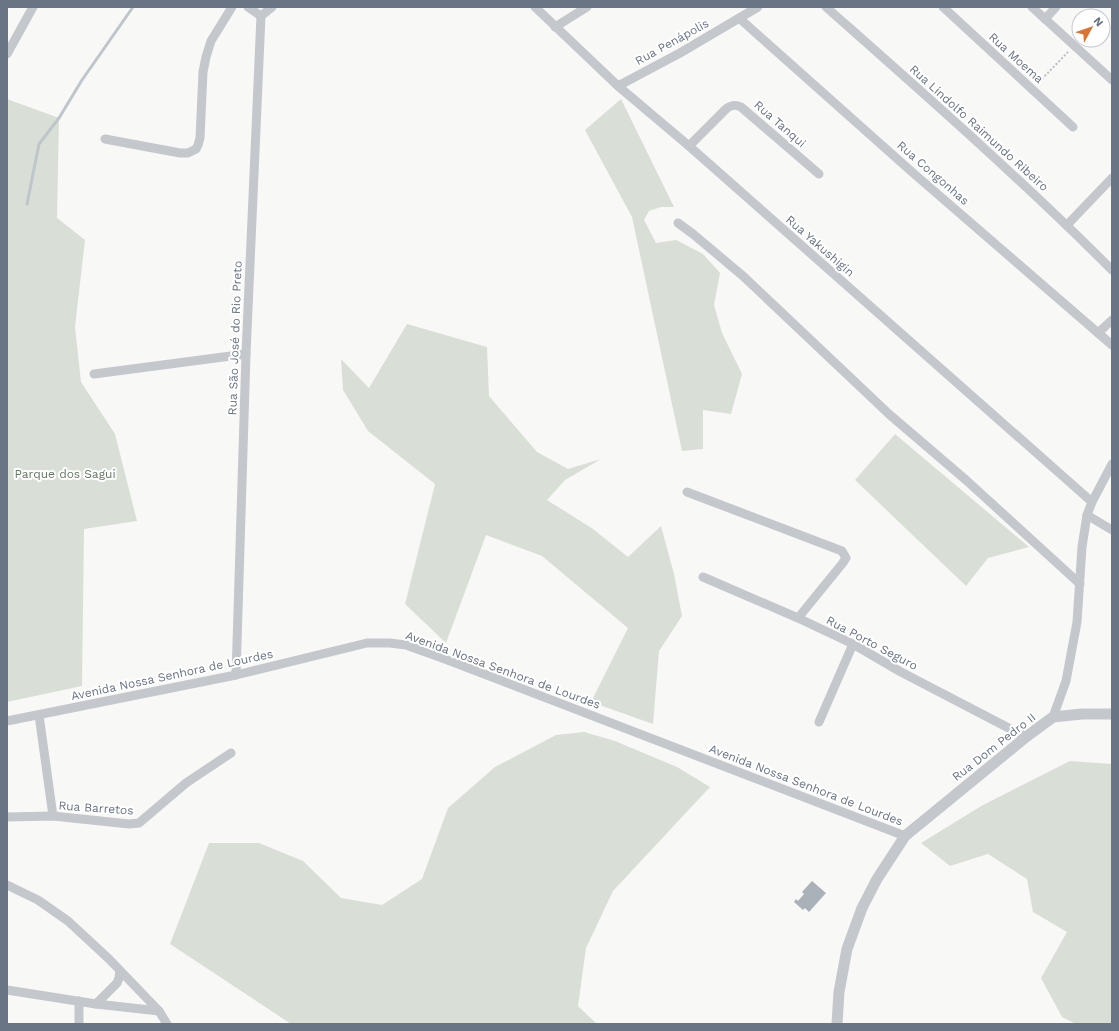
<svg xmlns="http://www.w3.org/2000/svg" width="1119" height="1031" viewBox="0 0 1119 1031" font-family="'Work Sans',sans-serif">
<rect width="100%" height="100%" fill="#f8f8f6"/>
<g fill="#d9dfd7">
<path d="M7,99L59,118L57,218L85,240L75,327L81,382L115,434L137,521L84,529L82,686L7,702Z"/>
<path d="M621,99L674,207H661L649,211L644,220L656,243L676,240L703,254L720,273L714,305L722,333L742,374L731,414L703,410V449L682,451L632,217L585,130Z"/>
<path d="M407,324L487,347L489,396L537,452L568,469L601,459L565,480L547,500L593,529L628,557L661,526L674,574L682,616L659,651L653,724L591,702L628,628L542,556L486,535L446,643L405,604L435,484L368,431L343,390L341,359L369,388Z"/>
<path d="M895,434L1029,547L988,558L966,586L855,480Z"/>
<path d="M584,732L615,741L677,767L710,787L613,891L586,948L578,1006L597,1024H291L170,944L209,843H259L303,861L341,898L382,905L422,879L448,808L495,767L556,735Z"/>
<path d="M1070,761L1112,764V1024H1076L1062,1017L1041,978L1067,932L1033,912L1027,879L988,854L950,866L921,843L983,805Z"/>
</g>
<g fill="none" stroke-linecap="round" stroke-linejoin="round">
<path stroke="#bec6cc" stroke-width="3" d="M27,204L39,144L59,118L82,80L133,7"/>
</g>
<path fill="#abb1b8" d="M812,881L826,893L809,912L805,908L803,910L794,902L796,899L798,901L804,894L802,892Z"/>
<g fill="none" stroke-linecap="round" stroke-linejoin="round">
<path stroke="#bcbec1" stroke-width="2" stroke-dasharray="2 2" stroke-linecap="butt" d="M1039,82L1068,52"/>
<g stroke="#c4c7cb" stroke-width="9">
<path d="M248,7L261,16"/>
<path d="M535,7L618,86L689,146L1092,502"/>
<path d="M826,7C923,93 1020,178 1112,270"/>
<path d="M943,7L1073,127"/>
<path d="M1032,7L1112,80"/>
<path d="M739,18L912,172L1112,345"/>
<path d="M1045,19L1056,7"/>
<path d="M555,27L587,7"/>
<path d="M7,54L33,7"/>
<path d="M618,86L680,53L758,7"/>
<path d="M105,139L180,153H188L196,149L198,145L200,138L203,72L206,57L211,41L232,7"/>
<path d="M689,146L726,109C731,105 735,104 741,107L819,174"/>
<path d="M678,223L693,234L743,276L890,415L966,480L1080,584"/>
<path d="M1067,225L1112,178"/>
<path d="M1098,333L1112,320"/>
<path d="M94,374L246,354"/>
<path d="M687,492L842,551L846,558L842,564L798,618"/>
<path d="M1087,515L1112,530"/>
<path d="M703,577L798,618L853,644L901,672L1026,737"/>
<path d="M236,675L246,354L261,16L272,7"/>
<path d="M39,715L53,816"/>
<path d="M1053,717L1066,681L1077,622L1082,547L1087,515L1092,502L1112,464"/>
<path d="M7,721L236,675L367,643H390L406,645L445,659L905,836"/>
<path d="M819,722L853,644"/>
<path d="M7,817L53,816L129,824L139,823L186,783L231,753"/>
<path d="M7,885L38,900L68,921L109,959L159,1011L167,1024"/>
<path d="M7,990L96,1004L159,1011"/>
<path d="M96,1004L117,983L119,978L120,971"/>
<path d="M79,1024V1001"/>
</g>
<path stroke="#c4c7cb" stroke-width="11" d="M837,1024L839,992L847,949L862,908L877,879L905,836L1026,737L1053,717L1082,714H1112"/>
</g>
<g text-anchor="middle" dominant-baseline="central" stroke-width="4" stroke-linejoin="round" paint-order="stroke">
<g font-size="12" fill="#697485" stroke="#fff">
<text transform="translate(672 42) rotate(-29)">Rua Penápolis</text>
<text transform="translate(1016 58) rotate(42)">Rua Moema</text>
<text transform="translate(780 124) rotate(41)">Rua Tanqui</text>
<text transform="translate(979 128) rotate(42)">Rua Lindolfo Raimundo Ribeiro</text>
<text transform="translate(933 173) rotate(41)">Rua Congonhas</text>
<text transform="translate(820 246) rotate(41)">Rua Yakushigin</text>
<text transform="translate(235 338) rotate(-88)">Rua São José do Rio Preto</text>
<text transform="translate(872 643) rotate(28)">Rua Porto Seguro</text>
<text transform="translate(503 670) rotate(20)">Avenida Nossa Senhora de Lourdes</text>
<text transform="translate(172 675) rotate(-12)">Avenida Nossa Senhora de Lourdes</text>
<text transform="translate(994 747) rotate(-38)">Rua Dom Pedro II</text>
<text transform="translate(806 785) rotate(21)">Avenida Nossa Senhora de Lourdes</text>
<text transform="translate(96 808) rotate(4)">Rua Barretos</text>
</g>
<g font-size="12" fill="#647863" stroke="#fff">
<text x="65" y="474">Parque dos Sagui</text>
</g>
</g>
<rect width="1119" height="1031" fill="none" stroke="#697485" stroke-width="16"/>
<g transform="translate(1091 28) rotate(50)"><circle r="19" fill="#ffffff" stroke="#c3c7ce"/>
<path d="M0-3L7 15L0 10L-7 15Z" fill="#db7332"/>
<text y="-6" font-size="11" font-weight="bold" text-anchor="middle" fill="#697485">N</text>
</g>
</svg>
